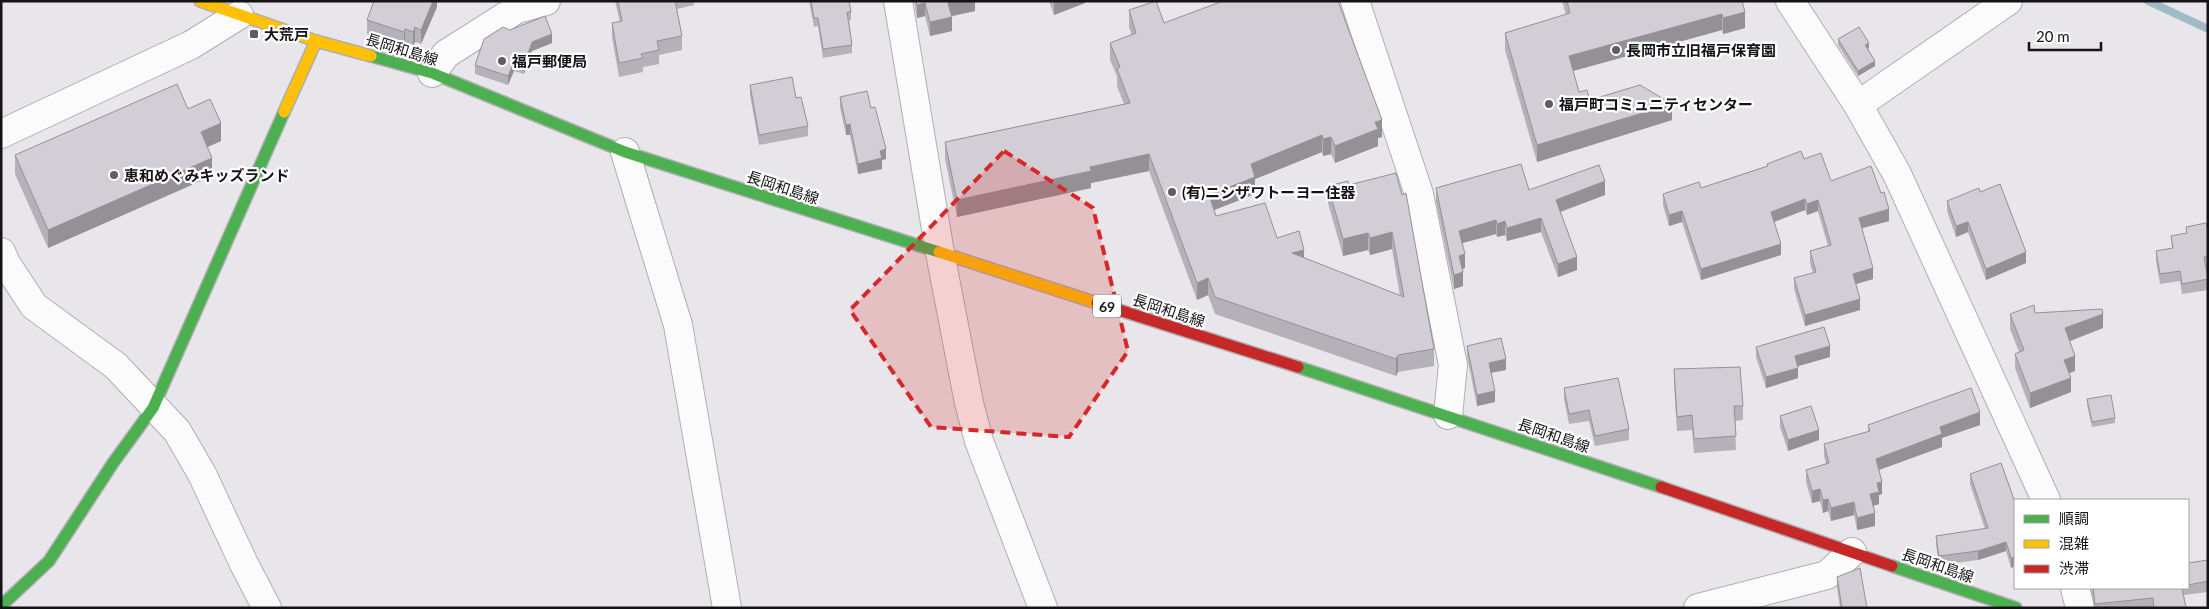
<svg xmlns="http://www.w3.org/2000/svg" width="2209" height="609" viewBox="0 0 2209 609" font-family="Lato,'Noto Sans JP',sans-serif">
<rect width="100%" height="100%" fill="#e8e6ea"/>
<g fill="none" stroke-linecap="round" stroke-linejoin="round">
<path stroke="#a0bbc6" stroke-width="8" d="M2148,1L2208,29"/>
<defs>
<g id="street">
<path d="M898,1L940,253L969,403L979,441L1043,608"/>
<path d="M1355,1L1419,194L1453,365L1448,415"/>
<path d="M1790,1L1858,105L1897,174L2046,500"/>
<path d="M432,73L446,54L517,9L546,1"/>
<path d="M1858,105L2008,1"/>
<path d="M1,134L191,45L239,15"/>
<path d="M625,152L678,325L727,608"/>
<path d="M1,252L7,265L34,306L116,366L177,431L202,474L244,564L267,608"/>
<path d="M2075,588L2080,608"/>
<path d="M1698,608L1827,575L1852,552"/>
</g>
<g id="fast">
<path d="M371,56L432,73L625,152L939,252"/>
<path d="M1298,367L1661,487"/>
<path d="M1892,566L2016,608"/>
<path d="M1,606L49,561L113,463L153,408L284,112"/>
</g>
<g id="slow">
<path d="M200,1L316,41L371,56"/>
<path d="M284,112L316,41"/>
<path d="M939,252L1097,303"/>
</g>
<g id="jam">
<path d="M1097,303L1298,367"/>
<path d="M1661,487L1892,566"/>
</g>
</defs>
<use href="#street" stroke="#afaeb1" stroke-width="30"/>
<use href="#fast" stroke="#afaeb1" stroke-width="14"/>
<use href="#slow" stroke="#afaeb1" stroke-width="14"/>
<use href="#jam" stroke="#afaeb1" stroke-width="14"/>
<use href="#street" stroke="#fcfbfc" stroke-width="28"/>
<use href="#fast" stroke="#4caf50" stroke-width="11"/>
<use href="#slow" stroke="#ffc107" stroke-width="11"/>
<use href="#jam" stroke="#c62828" stroke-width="11"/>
</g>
<g fill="#b5b1b8">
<path d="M437,1V7L421,44L415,42L413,46L405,43L404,47L367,34V20Z"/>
<path d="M615,1H694V5L677,9L682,36V50L659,55V64L643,67V72L619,77L612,37V23L620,22Z"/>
<path d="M809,1H849L851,12V20H849L852,45V53L823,58L818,26L814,27Z"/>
<path d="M914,1H975V11L951,16L952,31L930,36L925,16L917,18Z"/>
<path d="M1049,1H1085V3L1054,15Z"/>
<path d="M1562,1H1742L1745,28L1723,34L1722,30L1573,71L1579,92L1590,100L1672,120L1537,162L1505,50V33L1566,15Z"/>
<path d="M1129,10L1164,23L1382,137L1378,138V146L1335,163L1331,154L1323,156L1322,152L1255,179V194L1214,210L1216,216L1277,238L1304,258L1400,296L1392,249L1370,255L1368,250L1343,256L1328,203V186L1349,185L1396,173L1434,349V366L1398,372L1396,376L1215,314L1208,295L1197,300L1149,171L1091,183V188L957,217L945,159V142L1124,104L1117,86V76L1110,60V43L1132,35L1129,27Z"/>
<path d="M1838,39L1869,48L1868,49L1875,66L1858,76L1838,45Z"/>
<path d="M552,43L532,51L524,74L514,71L508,85L475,74V65Z"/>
<path d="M750,85L796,98L808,126V136L759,145L750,95Z"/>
<path d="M840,97L871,108L886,159L882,160V169L858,174L850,135H846L840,107Z"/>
<path d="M188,109L221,141L207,147L212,176L48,248L15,174V155Z"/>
<path d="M1804,159L1831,181L1889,221L1861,228L1873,279L1856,284L1860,310L1805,326L1794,289V278L1813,273L1810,263V251L1828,246L1818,211L1807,215L1805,210L1774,222L1781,255L1701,280L1682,222L1669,226L1663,205V194L1701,188L1767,166V164Z"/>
<path d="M1436,188L1529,190L1605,195L1561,212L1577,270L1558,277L1541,232L1507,241L1505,235L1497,237L1496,234L1462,243L1465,268L1462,269L1463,286L1454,289L1436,202Z"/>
<path d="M1980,192L2026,263L1986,280L1968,232L1956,237L1947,211V201Z"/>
<path d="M2186,227L2208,230V266L2206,267L2208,279V290L2182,294L2180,281L2160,284L2156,261V251L2172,248L2171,236L2186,233Z"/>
<path d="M2035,313L2103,328L2069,341L2075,371L2069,373L2071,392L2030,408L2015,368V354L2019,352L2010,329V314Z"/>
<path d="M1467,346L1506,370L1491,373L1495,402L1477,406L1467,356Z"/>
<path d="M1756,347L1830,357L1798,366V378L1766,388L1756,357Z"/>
<path d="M1674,369L1743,406V420L1735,421L1736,450L1694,453L1692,430L1677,431L1674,384Z"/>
<path d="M1564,388L1629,429V440L1595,446L1589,421L1569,424L1564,399Z"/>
<path d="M2087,399L2115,418V423L2092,427L2087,405Z"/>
<path d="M1780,416L1819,440L1788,451L1780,427Z"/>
<path d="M1868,425H1980L1942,438V447L1879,470L1882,494L1879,495V504L1873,506L1875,526L1857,530L1854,515L1831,521L1828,511L1823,513L1820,501L1812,503L1806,482V470L1826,464L1824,456V444L1868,432Z"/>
<path d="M1970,474L2015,502V566L2011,568L2006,551L1978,560L1939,565L1936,545V536L1985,529L1970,484Z"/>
<path d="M2208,560V592L2184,595L2186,608H2094L2091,588H2188V563Z"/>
<path d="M1837,577L1867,608H1840L1837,587Z"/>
</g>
<g fill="#949096">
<path d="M433,1H437V7L421,44V30Z"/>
<path d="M957,1H975V11L948,17V3Z"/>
<path d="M1054,1H1085V3L1054,15Z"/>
<path d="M925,3V16L917,18V5Z"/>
<path d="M1745,12V28L1723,34V18Z"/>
<path d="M1722,14V30L1569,72V56Z"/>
<path d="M952,17V31L930,36V22Z"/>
<path d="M415,27V42L413,46V32Z"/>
<path d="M405,29V43L404,47V32Z"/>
<path d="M552,34V43L532,51L524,74V65L532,42Z"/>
<path d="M1869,43V48L1865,50V45Z"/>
<path d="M1875,61V66L1858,76V71Z"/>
<path d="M514,62V71L508,85V76Z"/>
<path d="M1672,104V120L1537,162V145Z"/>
<path d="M1382,120V137L1378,138V146L1335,163V146L1375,122Z"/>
<path d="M221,123V141L201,150V132Z"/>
<path d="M850,124V135H846V125Z"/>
<path d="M1322,135V152L1255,179V194L1209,212V195L1251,164Z"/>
<path d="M1331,137V154L1323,156V139Z"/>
<path d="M886,149V159L882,160V169L858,174V164L880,151Z"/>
<path d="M1149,154V171L1091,183V188L957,217V200L1090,167Z"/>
<path d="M212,158V176L48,248V230Z"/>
<path d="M1605,181V195L1556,213V200Z"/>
<path d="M1805,199V210L1771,223V212Z"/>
<path d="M1818,200V211L1807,215V204Z"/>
<path d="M1889,209V221L1859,229V218Z"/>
<path d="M1682,211V222L1669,226V215Z"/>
<path d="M1541,218V232L1507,241V228Z"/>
<path d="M1496,220V234L1459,244V231Z"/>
<path d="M1505,221V235L1497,237V224Z"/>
<path d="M1968,222V232L1956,237V226Z"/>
<path d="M1392,232V249L1370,255V238Z"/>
<path d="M1368,233V250L1343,256V239Z"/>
<path d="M1781,244V255L1701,280V269Z"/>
<path d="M1304,250V267L1292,253Z"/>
<path d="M2026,252V263L1986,280V269Z"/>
<path d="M1465,254V268L1459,270V256Z"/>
<path d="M1577,257V270L1558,277V264Z"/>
<path d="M1873,268V279L1853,285V274Z"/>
<path d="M1463,272V286L1454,289V275Z"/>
<path d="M1208,278V295L1197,300V283Z"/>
<path d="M1860,299V310L1805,326V315Z"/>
<path d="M2103,314V328L2065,343V328Z"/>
<path d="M1830,346V357L1795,367V356Z"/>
<path d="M1398,355V372L1396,376V359Z"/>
<path d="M2075,356V371L2064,375V360Z"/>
<path d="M1506,359V370L1489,373V363Z"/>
<path d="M1798,368V378L1766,388V377Z"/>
<path d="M2071,378V392L2030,408V393Z"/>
<path d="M1495,391V402L1477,406V395Z"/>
<path d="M1980,412V425L1942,438V447L1876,471V459L1940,427Z"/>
<path d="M1819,430V440L1788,451V440Z"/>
<path d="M1882,482V494L1879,495V504L1870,507V494L1877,483Z"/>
<path d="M1820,489V501L1812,503V491Z"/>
<path d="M1828,499V511L1823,513V500Z"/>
<path d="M1854,502V515L1831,521V508Z"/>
<path d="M1875,513V526L1857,530V518Z"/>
<path d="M2006,542V551L1978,560V551Z"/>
<path d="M2015,557V566L2011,568V558Z"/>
</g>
<g fill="#d3ced6" stroke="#949096">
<path d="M374,1H433L421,30L415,27L413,32L405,29L404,32L367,20Z"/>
<path d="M618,1H675L682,36L657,41L659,50L641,54L643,58L619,63L612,23L622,21Z"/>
<path d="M811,1H849L851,12H847L852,45L823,49L818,18H814Z"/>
<path d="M916,1H957L948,3L952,17L930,22L925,3L917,5Z"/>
<path d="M1156,1L1164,23L1223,1H1338L1382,120L1375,122L1378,129L1335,146L1331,137L1323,139L1322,135L1251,164L1255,177L1209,195L1216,216L1265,203L1277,238L1299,231L1304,250L1292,253L1404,297L1392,232L1370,238L1368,233L1343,239L1328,186L1348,181L1349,185L1396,173L1402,195L1406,193L1434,349L1398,355L1396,359L1215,297L1208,278L1197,283L1149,154L1090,167L1091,171L957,200L945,142L1130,103L1117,69L1120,67L1110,43L1136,33L1129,10Z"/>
<path d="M1567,1H1742L1745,12L1723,18L1722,14L1569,56L1579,92L1587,90L1590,100L1640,85L1672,104L1537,145L1505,33L1570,13Z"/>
<path d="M545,16L552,34L532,42L524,65L514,62L508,76L475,65L484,39L503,27L510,30Z"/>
<path d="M1859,27L1869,43L1865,45L1875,61L1858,71L1838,39Z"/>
<path d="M792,77L796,98L801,97L808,126L759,135L750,85Z"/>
<path d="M177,84L188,109L210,99L221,123L201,132L212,158L48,230L15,155Z"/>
<path d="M867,91L871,108L875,107L886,149L880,151L882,158L858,164L850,124L846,125L840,97Z"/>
<path d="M1801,151L1804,159L1821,153L1831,181L1871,166L1881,193L1884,192L1889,209L1859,218L1873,268L1853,274L1860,299L1805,315L1794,278L1816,272L1810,251L1831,245L1818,200L1807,204L1805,199L1771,212L1781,244L1701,269L1682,211L1669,215L1663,194L1699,182L1701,188L1768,166L1767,164Z"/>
<path d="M1521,164L1529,190L1599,165L1605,181L1556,200L1577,257L1558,264L1541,218L1507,228L1505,221L1497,224L1496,220L1459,231L1465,254L1459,256L1463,272L1454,275L1436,188Z"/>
<path d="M2000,184L2026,252L1986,269L1968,222L1956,226L1947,201L1979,188L1980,192Z"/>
<path d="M2206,223L2208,230V256L2204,257L2208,279L2182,284L2180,271L2160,274L2156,251L2173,248L2171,236L2187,233L2186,227Z"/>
<path d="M2034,305L2035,313L2102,309L2103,314L2065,328L2075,356L2064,360L2071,378L2030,393L2015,354L2024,350L2010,314Z"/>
<path d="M1824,327L1830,346L1795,356L1798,368L1766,377L1756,347Z"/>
<path d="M1501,338L1506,359L1489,363L1495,391L1477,395L1467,346Z"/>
<path d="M1740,367L1743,406H1734L1736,436L1694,439L1692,415L1677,417L1674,369Z"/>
<path d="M1618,378L1629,429L1595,436L1589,410L1569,414L1564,388Z"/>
<path d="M1971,388L1980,412L1940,427L1942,434L1876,459L1882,482L1877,483L1879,492L1870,494L1875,513L1857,518L1854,502L1831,508L1828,499L1823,500L1820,489L1812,491L1806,470L1829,463L1824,444L1870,431L1868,425Z"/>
<path d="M2111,395L2115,418L2092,422L2087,399Z"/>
<path d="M1811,406L1819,430L1788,440L1780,416Z"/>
<path d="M2001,463L2015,502V557L2011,558L2006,542L1978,551L1939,556L1936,536L1988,528L1970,474Z"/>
<path d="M2208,560V581L2188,585V563Z"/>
<path d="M1860,568L1867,608H1842L1837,577Z"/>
<path d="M2093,588H2182L2186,608H2154L2153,598L2095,604Z"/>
</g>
<path fill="#d62828" fill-opacity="0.2" stroke="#d62828" stroke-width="4" stroke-dasharray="10 6" stroke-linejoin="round" d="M1004,151L1093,208L1128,351L1069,437L931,427L850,310Z"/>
<g fill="#5e5d60" stroke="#fff" stroke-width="2">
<rect x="249" y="29" width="10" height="10" rx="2.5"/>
<circle cx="1616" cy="50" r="5"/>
<circle cx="502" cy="61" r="5"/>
<circle cx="1549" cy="104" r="5"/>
<circle cx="114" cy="175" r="5"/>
<circle cx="1172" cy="192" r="5"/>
</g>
<g text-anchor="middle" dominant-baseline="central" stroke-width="4.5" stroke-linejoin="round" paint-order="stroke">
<rect fill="#fff" stroke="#5a5a5b" stroke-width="1" x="1093" y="294.5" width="28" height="23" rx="4"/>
<g font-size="14" font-weight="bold" fill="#141315">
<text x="1107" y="306">69</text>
</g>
<g font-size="15" font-weight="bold" fill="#141315" stroke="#fff" text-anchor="start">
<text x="264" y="34">大荒戸</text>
<text x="1626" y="50">長岡市立旧福戸保育園</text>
<text x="512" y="61">福戸郵便局</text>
<text x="1559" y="104">福戸町コミュニティセンター</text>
<text x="124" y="175">恵和めぐみキッズランド</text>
<text x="1182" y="192">(有)ニシザワトーヨー住器</text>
</g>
<g font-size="15" fill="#141315" stroke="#fff">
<text transform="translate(402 49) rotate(17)">長岡和島線</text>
<text transform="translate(783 187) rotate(18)">長岡和島線</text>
<text transform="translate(1169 310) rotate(18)">長岡和島線</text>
<text transform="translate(1554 435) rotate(19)">長岡和島線</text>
<text transform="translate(1938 565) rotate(19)">長岡和島線</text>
</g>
</g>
<rect width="2209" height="609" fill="none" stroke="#141315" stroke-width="5"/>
<rect x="2014" y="499" width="175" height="90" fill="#ffffff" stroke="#a1a1a1"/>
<rect x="2024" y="515" width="25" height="8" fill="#4caf50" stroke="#a1a1a1"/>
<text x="2059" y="524" font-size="15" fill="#141315">順調</text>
<rect x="2024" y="540" width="25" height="8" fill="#ffc107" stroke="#a1a1a1"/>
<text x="2059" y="549" font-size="15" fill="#141315">混雑</text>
<rect x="2024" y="565" width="25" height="8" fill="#c62828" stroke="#a1a1a1"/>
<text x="2059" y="574" font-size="15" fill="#141315">渋滞</text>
<path d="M2029 42v8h72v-8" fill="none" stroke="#141315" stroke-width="2.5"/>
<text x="2036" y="42" font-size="15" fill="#141315" stroke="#ffffff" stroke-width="4" paint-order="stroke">20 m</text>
</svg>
